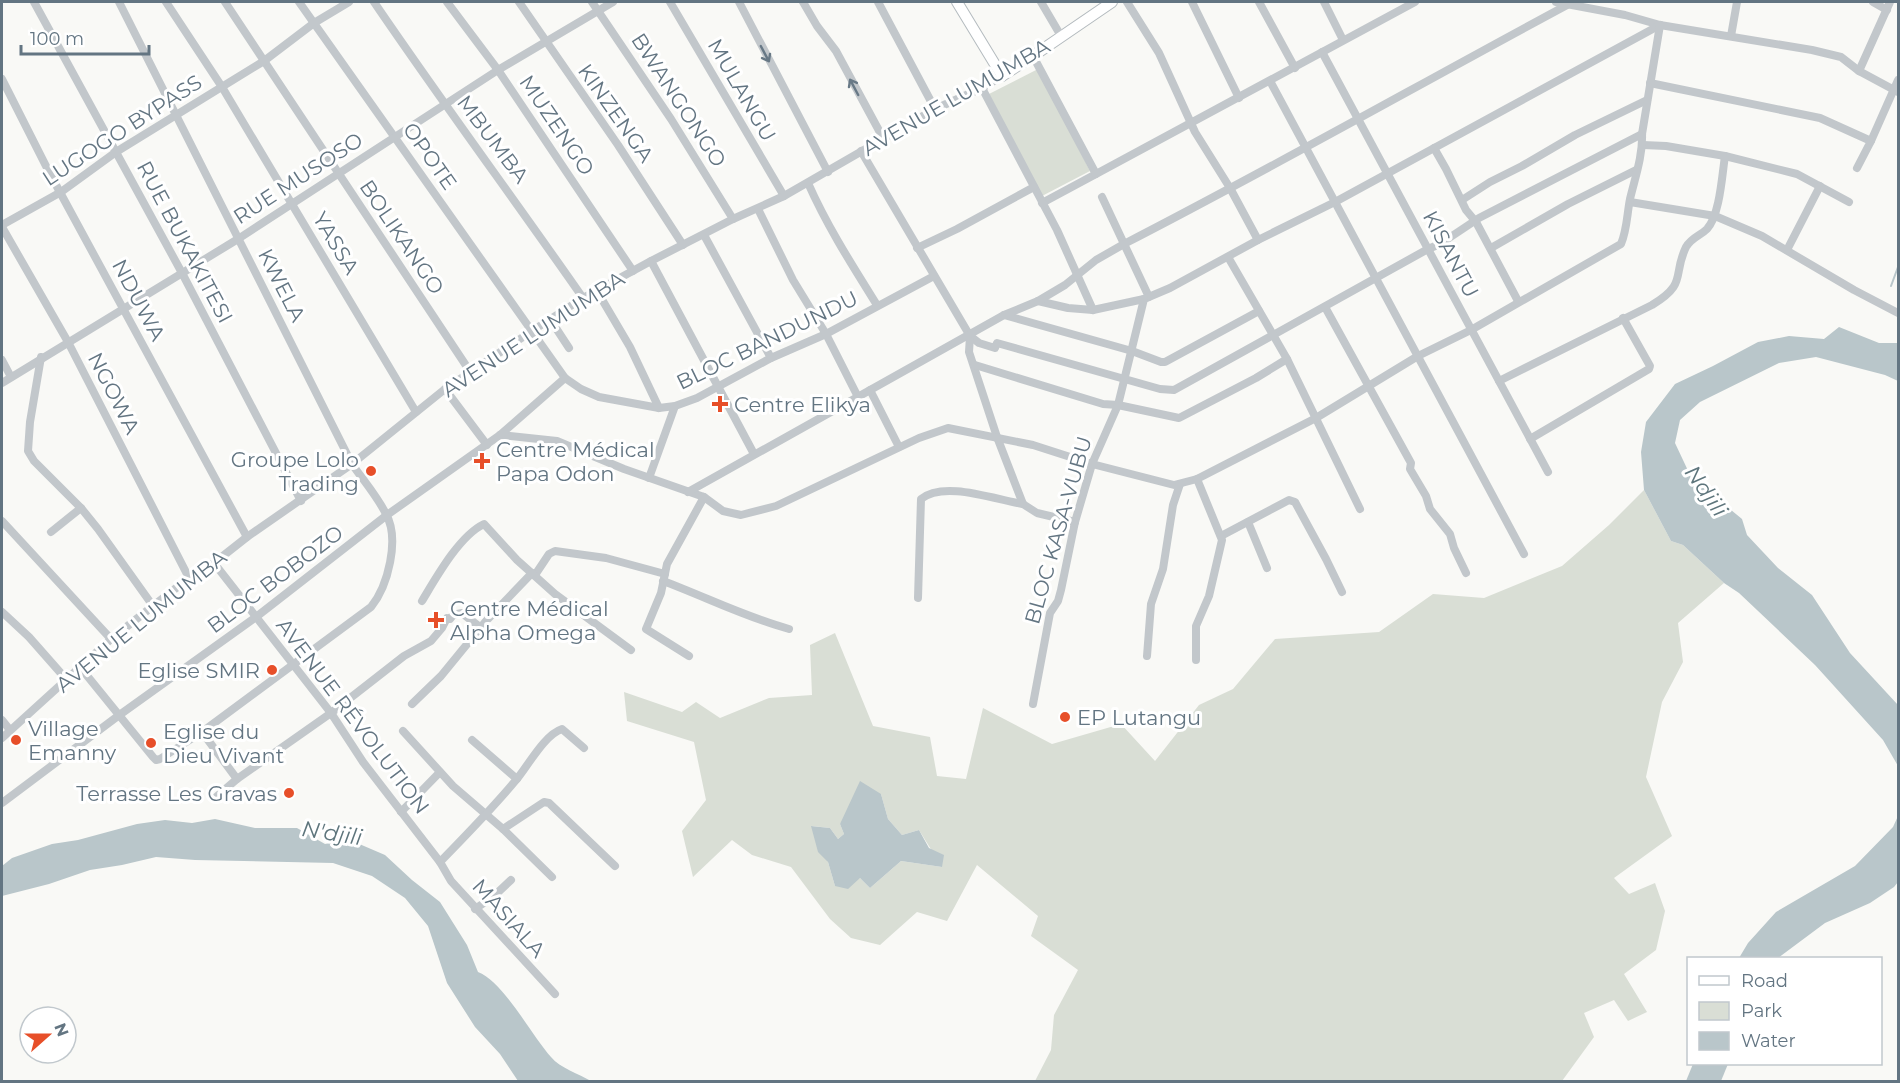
<svg xmlns="http://www.w3.org/2000/svg" width="1900" height="1083" viewBox="0 0 1900 1083" font-family="Montserrat,sans-serif">
<rect width="100%" height="100%" fill="#f9f9f6"/>
<g fill="#d9ded5" fill-rule="evenodd">
<path d="M1038,69L1090,171L1042,196L989,94Z"/>
<path d="M1644,490L1671,541L1683,545L1724,583L1678,623L1683,662L1662,702L1646,777L1672,836L1614,878L1629,894L1655,883L1665,911L1656,950L1624,974L1647,1012L1628,1021L1614,1000L1584,1013L1594,1037L1562,1081H1035L1051,1050L1054,1015L1078,970L1031,936L1038,916L977,865L947,921L917,912L880,945L851,938L830,919L791,867L752,855L732,840L693,877L682,831L706,800L694,742L627,721L624,692L682,712L696,702L720,718L769,698L812,695L810,645L835,633L873,726L930,737L937,776L966,779L983,708L1052,744L1121,724L1155,761L1199,705L1233,689L1275,639L1379,632L1433,594L1484,598L1562,566L1609,525ZM881,794L888,819L902,835L919,830L942,867L901,861L870,888L860,878L835,886L828,862L812,826L830,828L838,839L844,834L840,824Z"/>
</g>
<g fill="#b9c6ca">
<path d="M1839,327L1879,343H1898V381L1885,375L1816,357L1779,363L1700,402L1680,420L1675,443L1691,477L1742,519L1747,535L1778,568L1812,595L1850,653L1898,705V766L1883,740L1815,665L1739,593L1724,583L1683,545L1671,541L1644,490L1641,452L1646,422L1675,384L1713,366L1758,342L1789,336L1824,339Z"/>
<path d="M860,781L881,794L888,819L902,835L919,830L929,848L944,855L942,867L901,861L870,888L860,878L848,889L835,886L828,862L818,852L811,826L830,828L838,839L844,834L840,824Z"/>
<path d="M1898,816V882L1894,887L1870,903L1825,923L1778,958H1739L1748,943L1776,912L1855,866L1893,827Z"/>
<path d="M215,819L255,828H297L325,844L350,840L385,855L412,880L440,902L467,945L478,972C503,981 532,1036 551,1057C560,1068 579,1074 591,1081H518L500,1054L475,1027L447,983L428,926L405,898L372,876L333,863L195,860L156,857L122,865L90,870L49,884L2,896V866L12,858L52,844L78,840L137,824L165,820L192,823Z"/>
<path d="M1693,1064H1728L1721,1081H1686Z"/>
</g>
<g fill="none" stroke-linecap="round" stroke-linejoin="round">
<path stroke="#b9c6ca" stroke-width="2" d="M1891,286L1898,267"/>
<defs>
<path id="secondary" d="M957,2L1002,76L1033,56L1112,2"/>
</defs>
<use href="#secondary" stroke="#b4bbbf" stroke-width="12"/>
<g stroke="#c2c7cb" stroke-width="8">
<path d="M34,2L182,273L301,501"/>
<path d="M166,2L222,87L416,412"/>
<path d="M225,2L471,373"/>
<path d="M299,2L565,378L581,389L599,397L659,408L675,406L697,398L771,358L826,334L934,276"/>
<path d="M374,2C442,102 514,199 583,298"/>
<path d="M447,2L498,70L633,271"/>
<path d="M519,2L618,145L683,245"/>
<path d="M592,2L671,119L733,219"/>
<path d="M670,2L784,196"/>
<path d="M739,2L828,172"/>
<path d="M803,2L817,26L836,51L883,138"/>
<path d="M878,2L935,109"/>
<path d="M1041,2L1061,36"/>
<path d="M1127,2L1159,53L1195,132L1230,188L1258,240"/>
<path d="M1192,2L1239,98"/>
<path d="M1259,2L1295,68"/>
<path d="M1324,2L1343,40"/>
<path d="M1556,2L1625,15L1660,25L1812,50L1841,57L1859,71L1898,92"/>
<path d="M1873,2L1887,10"/>
<path d="M1731,36L1737,2"/>
<path d="M1322,52L1548,472"/>
<path d="M1033,56L1096,174L1042,203"/>
<path d="M1859,71L1890,2"/>
<path d="M2,79L49,172L247,537"/>
<path d="M1270,81L1524,554"/>
<path d="M1650,83L1820,118L1871,141L1857,168"/>
<path d="M982,88L1057,230L1093,310"/>
<path d="M1871,141L1898,80"/>
<path d="M1643,145L1666,146L1725,156L1797,174L1849,202"/>
<path d="M1434,148L1446,169L1466,210L1476,222L1518,301"/>
<path d="M861,151L970,336L979,343L995,348L997,343L1160,389L1174,390L1428,249L1440,244L1479,218L1642,134"/>
<path d="M1096,174L1415,2"/>
<path d="M808,183C827,226 852,265 877,305"/>
<path d="M1102,197L1149,297"/>
<path d="M1462,200L1490,182L1522,166L1575,135L1647,100"/>
<path d="M1630,202L1715,216L1762,236L1854,290L1898,313"/>
<path d="M758,209L793,280L826,334L858,397"/>
<path d="M2,225L61,192L116,152L264,61L314,23L349,2"/>
<path d="M2,227L68,342L189,578"/>
<path d="M704,235L771,358"/>
<path d="M917,248L957,229L1034,187"/>
<path d="M1491,248L1568,204L1636,170"/>
<path d="M1787,250L1820,186"/>
<path d="M1228,257L1287,359L1360,509"/>
<path d="M651,261L754,454"/>
<path d="M597,291L630,347L659,408"/>
<path d="M1038,301L1068,308L1093,310L1144,299L1170,288L1258,240L1335,202L1660,25"/>
<path d="M1325,307L1411,463L1410,469L1426,496L1430,509L1450,534L1454,548L1466,573"/>
<path d="M1004,315L1132,351L1161,362H1165L1259,311"/>
<path d="M550,319L569,348"/>
<path d="M970,336L969,352L997,437L1023,504L1037,513L1075,522"/>
<path d="M41,357L30,422L28,451L34,461L81,508L98,529L153,606"/>
<path d="M2,360L11,377"/>
<path d="M975,365L1103,404L1118,405L1179,418L1256,378L1287,359"/>
<path d="M1499,381L1652,305C1688,283 1672,276 1686,247C1692,237 1700,236 1707,229C1720,215 1722,175 1725,156"/>
<path d="M2,383L238,239L498,70L613,2"/>
<path d="M445,389L487,445"/>
<path d="M870,390L899,447"/>
<path d="M500,435L557,441L624,469L704,497L723,511L741,515L776,506L919,438L948,428L1033,445L1092,464L1174,485L1197,479L1316,418L1418,356L1471,330L1621,244C1627,230 1627,214 1630,199C1635,178 1643,155 1642,134L1660,25"/>
<path d="M1530,439L1649,369L1650,366L1623,318"/>
<path d="M649,478L675,406"/>
<path d="M688,492L1004,315L1038,301L1065,285L1096,260L1124,244C1274,167 1420,84 1569,4"/>
<path d="M2,521L111,639"/>
<path d="M1248,522L1267,568"/>
<path d="M51,532L81,508"/>
<path d="M1221,536L1289,500L1295,502L1326,559L1342,592"/>
<path d="M214,563L331,713L363,762L440,862L451,881L555,994"/>
<path d="M535,575L549,554L555,551L606,558L665,574"/>
<path d="M663,581C706,597 745,617 789,629"/>
<path d="M918,598L921,499C944,480 996,500 1023,504"/>
<path d="M422,601C436,578 459,536 484,524L517,560L555,594L631,650"/>
<path d="M2,612L29,637L66,679"/>
<path d="M689,656L646,629L661,593L667,564L704,497"/>
<path d="M1147,656L1151,604L1163,569L1173,505L1180,484"/>
<path d="M1196,660V626L1209,596L1222,540L1197,479"/>
<path d="M80,667L153,757L156,760L160,759L202,732L371,607C388,586 400,539 386,514C377,496 363,480 352,464L119,2"/>
<path d="M412,704L441,676L486,621L532,573"/>
<path d="M1033,704L1050,613L1058,601L1061,590L1075,522L1092,464L1118,405L1144,299"/>
<path d="M2,720L10,730"/>
<path d="M403,731L453,786L503,829L552,877"/>
<path d="M202,732L237,779"/>
<path d="M2,738L111,639L153,606L189,578L214,563L247,537L352,464L445,389L532,331L583,298L651,261L733,219L784,196L935,109L982,88L1002,76"/>
<path d="M472,740L517,779"/>
<path d="M215,798L237,779L331,713L404,656L431,641L442,628L447,618L450,619L453,615L462,613L481,628"/>
<path d="M2,803L118,716L256,617L387,515L500,435L565,378"/>
<path d="M401,812L440,772"/>
<path d="M503,829L544,802L549,803L615,866"/>
<path d="M440,862C466,835 492,809 516,780C528,766 544,735 562,729L584,748"/>
<path d="M475,909L494,896L511,880"/>
</g>
<use href="#secondary" stroke="#fff" stroke-width="10"/>
</g>
<defs><path id="oneway-shaft" d="M-6 0H5M1.5-3L5.5 0L1.5 3" fill="none" stroke-width="1.6" stroke-linecap="round" stroke-linejoin="round" transform="scale(1.5)"/></defs>
<g stroke="#687986">
<use href="#oneway-shaft" transform="translate(765 54) rotate(62)"/>
<use href="#oneway-shaft" transform="translate(854 87) rotate(-118)"/>
</g>
<g fill="#e74f29" stroke="#fff" stroke-width="2">
<path d="M717 395h6v6h6v6h-6v6h-6v-6h-6v-6h6z"/>
<path d="M479 452h6v6h6v6h-6v6h-6v-6h-6v-6h6z"/>
<circle cx="371" cy="471" r="6"/>
<path d="M433 611h6v6h6v6h-6v6h-6v-6h-6v-6h6z"/>
<circle cx="272" cy="670" r="6"/>
<circle cx="1065" cy="717" r="6"/>
<circle cx="16" cy="740" r="6"/>
<circle cx="151" cy="743" r="6"/>
<circle cx="289" cy="793" r="6"/>
</g>
<g text-anchor="middle" dominant-baseline="central" stroke-width="6" stroke-linejoin="round" paint-order="stroke">
<g font-size="21" fill="#637582" stroke="#fff">
<text transform="translate(742 90) rotate(60)">MULANGU</text>
<text transform="translate(956 97) rotate(-30)">AVENUE LUMUMBA</text>
<text transform="translate(679 100) rotate(57)">BWANGONGO</text>
<text transform="translate(616 113) rotate(55)">KINZENGA</text>
<text transform="translate(557 125) rotate(56)">MUZENGO</text>
<text transform="translate(122 130) rotate(-33)">LUGOGO BYPASS</text>
<text transform="translate(493 139) rotate(53)">MBUMBA</text>
<text transform="translate(430 156) rotate(55)">OPOTE</text>
<text transform="translate(298 178) rotate(-33)">RUE MUSOSO</text>
<text transform="translate(402 237) rotate(56)">BOLIKANGO</text>
<text transform="translate(185 242) rotate(62)">RUE BUKAKITESI</text>
<text transform="translate(336 243) rotate(59)">YASSA</text>
<text transform="translate(1451 254) rotate(62)">KISANTU</text>
<text transform="translate(282 285) rotate(63)">KWELA</text>
<text transform="translate(139 300) rotate(62)">NDUWA</text>
<text transform="translate(533 334) rotate(-33)">AVENUE LUMUMBA</text>
<text transform="translate(767 340) rotate(-26)">BLOC BANDUNDU</text>
<text transform="translate(114 393) rotate(63)">NGOWA</text>
<text transform="translate(1058 530) rotate(-74)">BLOC KASA-VUBU</text>
<text transform="translate(275 579) rotate(-37)">BLOC BOBOZO</text>
<text transform="translate(141 621) rotate(-39)">AVENUE LUMUMBA</text>
<text transform="translate(353 716) rotate(53)">AVENUE RÉVOLUTION</text>
<text transform="translate(509 918) rotate(48)">MASIALA</text>
</g>
<g font-size="21" fill="#637582" stroke="#fff" text-anchor="start">
<text x="734" y="404">Centre Elikya</text>
<text x="496" y="449">Centre Médical<tspan x="496" dy="24">Papa Odon</tspan></text>
<text x="359" y="459" text-anchor="end">Groupe Lolo<tspan x="359" dy="24">Trading</tspan></text>
<text x="450" y="608">Centre Médical<tspan x="450" dy="24">Alpha Omega</tspan></text>
<text x="260" y="670" text-anchor="end">Eglise SMIR</text>
<text x="1077" y="717">EP Lutangu</text>
<text x="28" y="728">Village<tspan x="28" dy="24">Emanny</tspan></text>
<text x="163" y="731">Eglise du<tspan x="163" dy="24">Dieu Vivant</tspan></text>
<text x="277" y="793" text-anchor="end">Terrasse Les Gravas</text>
</g>
<g font-size="22" font-style="italic" fill="#5e757c" stroke="#fff">
<text transform="translate(1706 491) rotate(55)">Ndjili</text>
<text transform="translate(332 833) rotate(9)">N'djili</text>
</g>
</g>
<rect width="1900" height="1083" fill="none" stroke="#637582" stroke-width="6"/>
<rect x="1687" y="957" width="195" height="108" fill="#ffffff" stroke="#c1c8cd" stroke-width="1.5"/>
<rect x="1699" y="976" width="30" height="9" fill="#ffffff" stroke="#c1c8cd" stroke-width="1.5"/>
<text x="1741" y="987" font-size="18" fill="#637582">Road</text>
<rect x="1699" y="1002" width="30" height="18" fill="#d9ded5" stroke="#c1c8cd" stroke-width="1.5"/>
<text x="1741" y="1017" font-size="18" fill="#637582">Park</text>
<rect x="1699" y="1032" width="30" height="18" fill="#b9c6ca" stroke="#c1c8cd" stroke-width="1.5"/>
<text x="1741" y="1047" font-size="18" fill="#637582">Water</text>
<g transform="translate(48 1035) rotate(69)"><circle r="28" fill="#ffffff" stroke="#c1c8cd" stroke-width="1.5"/>
<path d="M0-4.5L10 22L0 15L-10 22Z" fill="#e74f29"/>
<text y="-9" font-size="16" font-weight="bold" text-anchor="middle" fill="#637582">N</text>
</g>
<path d="M21 45v9h128v-9" fill="none" stroke="#637582" stroke-width="3"/>
<text x="30" y="45" font-size="18" fill="#637582" stroke="#ffffff" stroke-width="4.5" paint-order="stroke">100 m</text>
</svg>
